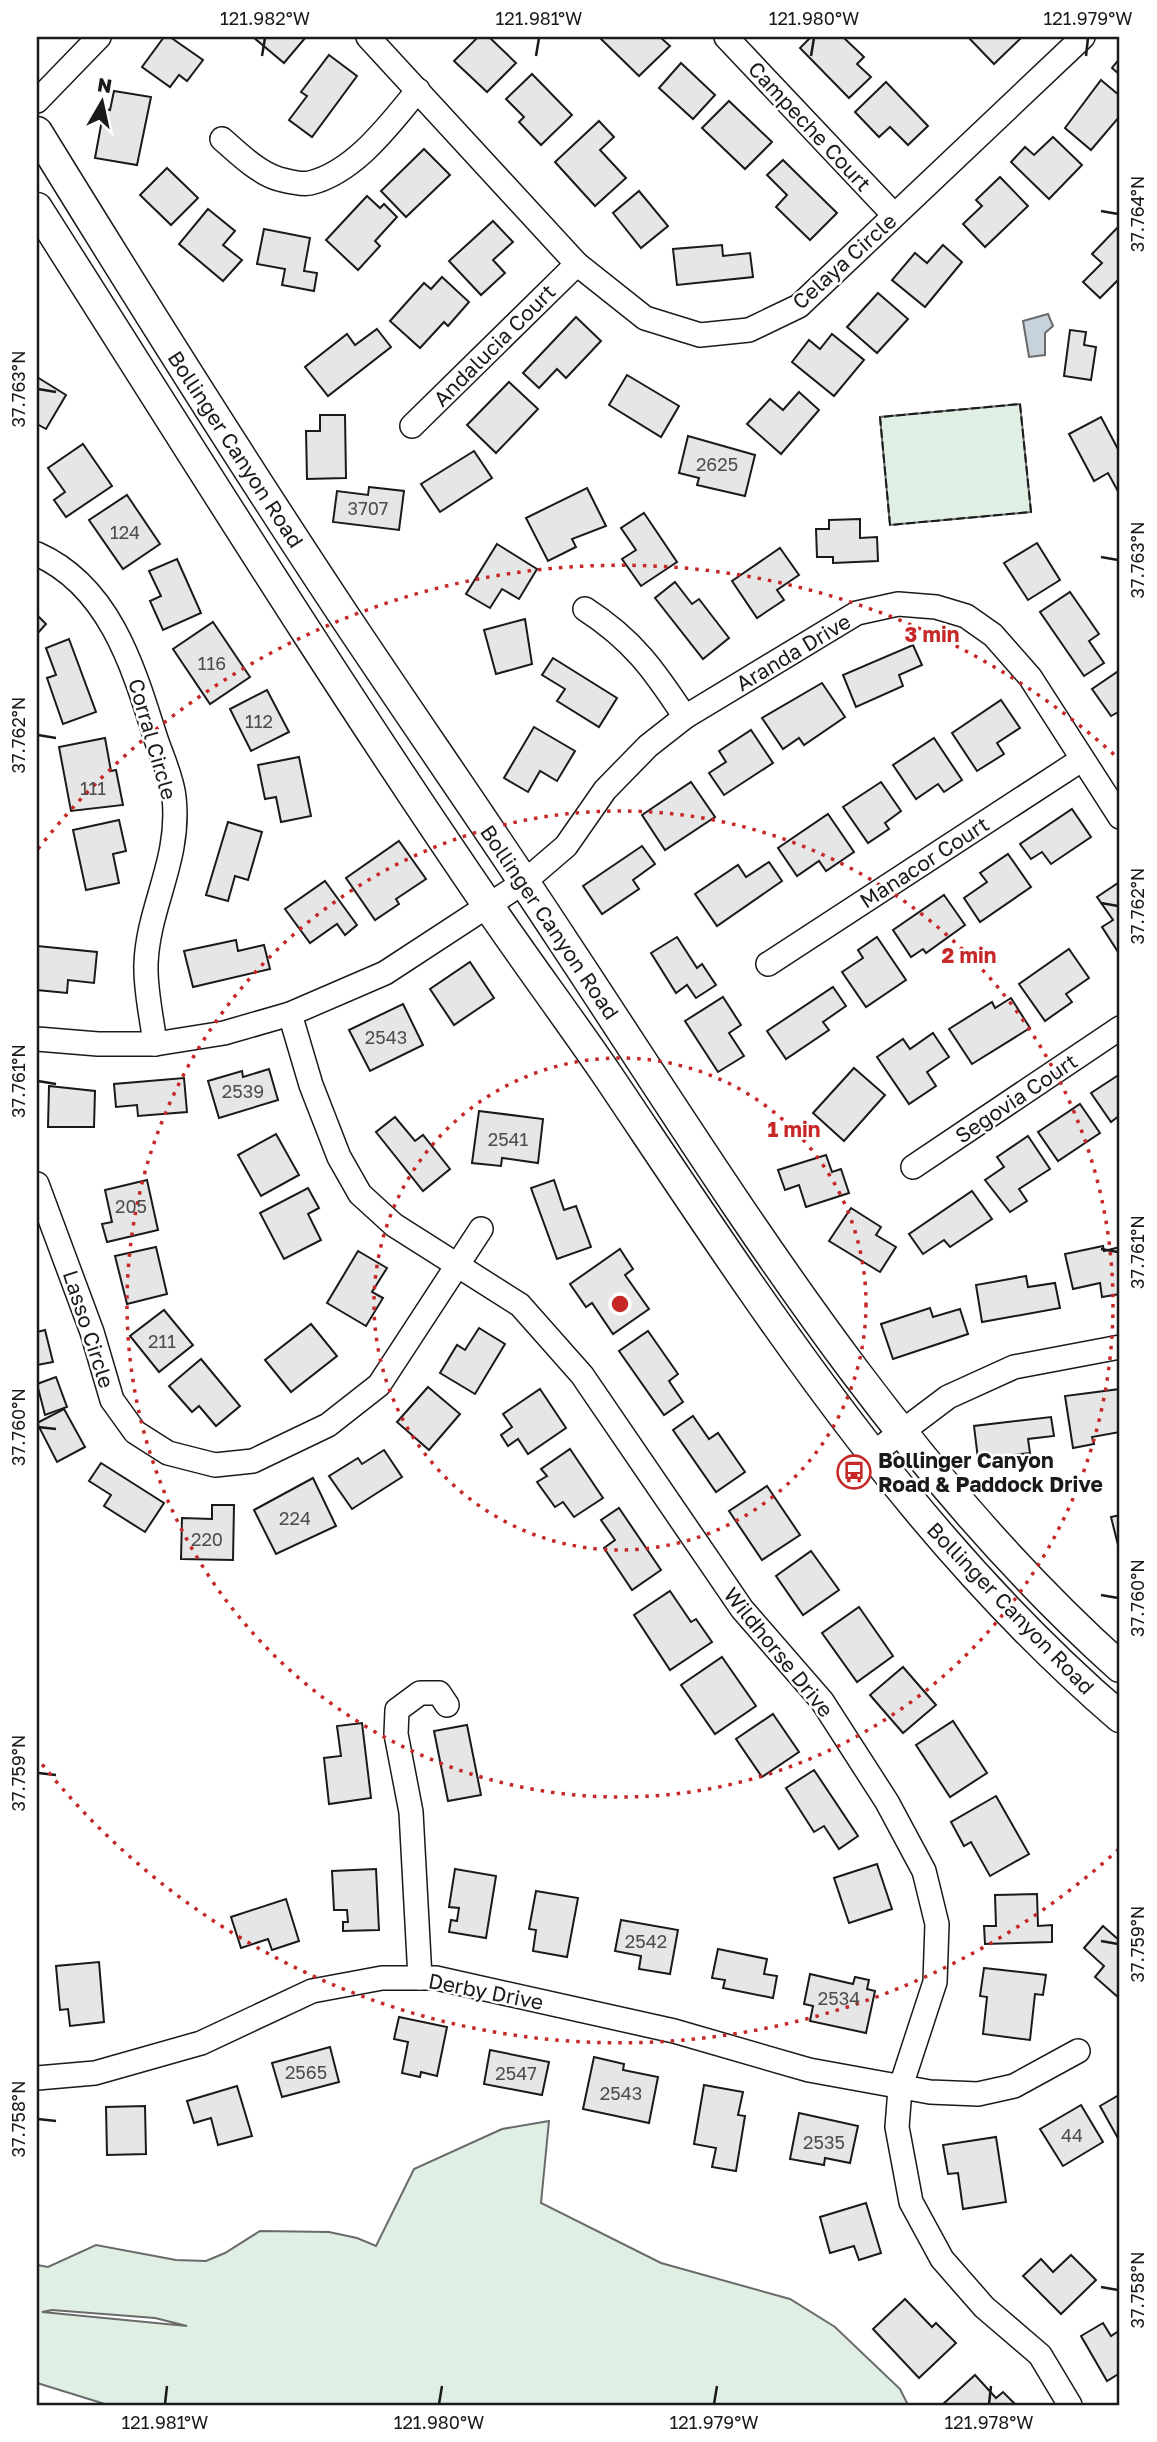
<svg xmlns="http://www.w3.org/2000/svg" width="1157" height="2442" viewBox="0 0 1157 2442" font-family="'Golos Text',sans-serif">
<rect width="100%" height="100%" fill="#fff"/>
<g fill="#e0efe3" stroke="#6a6a6a" stroke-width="2" fill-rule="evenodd">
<path d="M1020,404L1031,512L890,525L880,417Z"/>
<path d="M549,2121L541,2203L661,2263L790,2299L835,2327L900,2389L908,2405H108L37,2383V2265L48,2267L96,2245L176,2260L206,2261L225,2253L260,2231L329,2232L357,2238L376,2246L414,2169L502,2129ZM52,2310L155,2318L187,2326L42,2312Z"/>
</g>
<path fill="#c6d2dc" stroke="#6a6a6a" stroke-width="2" d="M1048,314L1053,326L1045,333V355L1029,357L1023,321Z"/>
<g fill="#e6e6e6" stroke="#1a1a1a" stroke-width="2">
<path d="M164,37H170L203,60L187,81L179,75L170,87L142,67Z"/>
<path d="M253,37H306L284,63Z"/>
<path d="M478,37H489L516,63L487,92L454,61Z"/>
<path d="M599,37H660L670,46L639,76Z"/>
<path d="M811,37H843L864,57L857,64L871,77L849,98L800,48Z"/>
<path d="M968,37H1018L1020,39L994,64Z"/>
<path d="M329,55L357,76L312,137L289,120L307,96L301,92Z"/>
<path d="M1120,58V75L1112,68Z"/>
<path d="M681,63L715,95L693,119L659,88Z"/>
<path d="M532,74L572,115L541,145L519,122L524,117L506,99Z"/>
<path d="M1101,80L1120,96V116L1091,150L1065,128Z"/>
<path d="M886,82L928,126L908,145L890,127L879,137L855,112Z"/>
<path d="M114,91L151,97L137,165L95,158L104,109L110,110Z"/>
<path d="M729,101L772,142L745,169L702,128Z"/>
<path d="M599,121L614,137L600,150L626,178L595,206L555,162Z"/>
<path d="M1053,137L1082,165L1049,199L1011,162L1025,147L1034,155Z"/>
<path d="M424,149L450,175L406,217L381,191Z"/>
<path d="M783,160L837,213L810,240L776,207L787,195L767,175Z"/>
<path d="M167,168L198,198L171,225L140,195Z"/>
<path d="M1000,177L1028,206L985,247L963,224L982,206L976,200Z"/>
<path d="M639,191L668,226L641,248L613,213Z"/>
<path d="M367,196L380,208L384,204L397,217L375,241L380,246L358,270L326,240Z"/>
<path d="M208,209L235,231L223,245L242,260L223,281L179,244Z"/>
<path d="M493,221L513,242L493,260L505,273L481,295L449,261Z"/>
<path d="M1120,225V278L1100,298L1083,282L1102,263L1092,254Z"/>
<path d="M264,229L310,238L304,271L317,273L314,291L282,285L285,269L257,264Z"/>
<path d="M722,245L723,256L750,253L753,277L677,285L673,249Z"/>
<path d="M943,245L962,262L925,307L892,280L915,253L927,263Z"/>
<path d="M442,277L469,302L448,326L444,322L420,348L390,321L424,283L431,289Z"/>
<path d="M878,293L908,319L877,353L847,327Z"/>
<path d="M576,317L601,341L566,378L557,369L539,388L523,373Z"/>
<path d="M377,329L391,347L328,396L305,367L347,334L355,345Z"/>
<path d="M1070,330L1086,332L1084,345L1096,347L1091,380L1064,376Z"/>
<path d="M832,334L864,360L834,396L792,362L809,340L820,349Z"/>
<path d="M627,375L679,406L661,437L609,405Z"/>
<path d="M37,377L66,395L46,429L37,424Z"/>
<path d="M509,382L538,409L496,453L467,425Z"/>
<path d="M799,392L819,410L781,454L747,424L770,399L783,410Z"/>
<path d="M320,415H345L346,478L307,479L306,431H320Z"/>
<path d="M1101,417L1120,453V495L1108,473L1094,481L1069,434Z"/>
<path d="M688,436L755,455L745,496L697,485L699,478L679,473Z"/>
<path d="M83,444L112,486L66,517L54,500L65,492L48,468Z"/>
<path d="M474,451L492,478L440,512L421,484Z"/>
<path d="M369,487L404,491L399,530L333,522L337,491L368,495Z"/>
<path d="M587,488L606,526L572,539L576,547L548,561L526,518Z"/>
<path d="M127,495L160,544L123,569L89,520Z"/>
<path d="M644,513L677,562L641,586L622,559L636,550L621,528Z"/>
<path d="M860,519V538L877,537L878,561L833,563V557H817L816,529H829V520Z"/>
<path d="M1037,543L1060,580L1028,600L1004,563Z"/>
<path d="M497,544L537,569L519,599L502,589L490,608L466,594Z"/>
<path d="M780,548L799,575L777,590L784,600L757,618L732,581Z"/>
<path d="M177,559L201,613L163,630L150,601L161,596L149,571Z"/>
<path d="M675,582L692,604L699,599L729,638L703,659L655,598Z"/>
<path d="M1070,592L1099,634L1089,641L1104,663L1084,676L1040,612Z"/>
<path d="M37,615L46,624L37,634Z"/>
<path d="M525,619L532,664L496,674L484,630Z"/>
<path d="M213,622L250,677L210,704L173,649Z"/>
<path d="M69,639L96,712L63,724L47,678L56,675L46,648Z"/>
<path d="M913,645L922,665L899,675L903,686L856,707L843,675Z"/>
<path d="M553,658L617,698L599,727L557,701L565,689L542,675Z"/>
<path d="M1120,670V711L1111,716L1092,689Z"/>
<path d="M822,683L845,717L804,745L799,738L783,749L762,718Z"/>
<path d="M267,690L289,732L251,751L230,709Z"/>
<path d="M1001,700L1020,728L997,743L1004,754L977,771L952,733Z"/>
<path d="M534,727L575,751L557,781L540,771L528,792L504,778Z"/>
<path d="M751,730L773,763L724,795L709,773L726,762L719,751Z"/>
<path d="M105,738L111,771L116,770L123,805L71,811L59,747Z"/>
<path d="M934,738L962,780L944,792L938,784L916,799L893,765Z"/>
<path d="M299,757L311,816L281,822L276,797L265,799L258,765Z"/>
<path d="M691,782L715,817L665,850L642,815Z"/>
<path d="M881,782L901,811L885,823L889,829L868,843L843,807Z"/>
<path d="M1072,809L1091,837L1051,864L1042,852L1031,859L1020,844Z"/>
<path d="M828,814L854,852L826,871L819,861L797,876L778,848Z"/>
<path d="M119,820L126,851L113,854L119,883L86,890L73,830Z"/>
<path d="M228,822L262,832L248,880L235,876L228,901L206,895Z"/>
<path d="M399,841L426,879L396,899L399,904L375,920L346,878Z"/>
<path d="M642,846L655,864L633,880L639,889L602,914L583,886Z"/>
<path d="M1008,854L1031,887L980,922L964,898L987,882L980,873Z"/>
<path d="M769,862L782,881L717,926L695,894L738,865L746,877Z"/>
<path d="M325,881L357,925L345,935L337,924L310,943L285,909Z"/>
<path d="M1118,883L1120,887V955L1102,927L1113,920L1097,897Z"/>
<path d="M944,895L965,925L926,953L923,949L911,957L893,930Z"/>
<path d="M677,937L697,968L702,964L716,985L696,998L687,985L676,993L651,953Z"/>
<path d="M877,937L906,980L866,1007L842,972L863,958L858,950Z"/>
<path d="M236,940L238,951L264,945L270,969L193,987L184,951Z"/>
<path d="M37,946L97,952L94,983L68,980L67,993L37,990Z"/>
<path d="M1069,949L1089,978L1066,994L1072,1002L1045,1021L1019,984Z"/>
<path d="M470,962L494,998L454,1025L430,989Z"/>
<path d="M833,987L846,1006L823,1022L829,1030L786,1059L767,1031Z"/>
<path d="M723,997L741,1025L729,1033L744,1056L718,1072L685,1021Z"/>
<path d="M1011,998L1030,1028L972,1064L949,1029L992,1002L995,1008Z"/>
<path d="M403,1004L423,1045L370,1071L349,1030Z"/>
<path d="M933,1033L949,1057L927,1072L936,1086L909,1104L877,1057L903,1039L910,1049Z"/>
<path d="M854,1068L885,1095L844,1141L813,1113Z"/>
<path d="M269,1069L278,1100L219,1118L208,1081L242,1071L243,1077Z"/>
<path d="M1120,1074V1115L1111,1122L1091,1093Z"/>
<path d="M184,1078L187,1112L138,1116L137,1105L116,1107L114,1084Z"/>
<path d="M49,1086L95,1091L94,1127H48Z"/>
<path d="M1080,1104L1100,1133L1058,1161L1038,1132Z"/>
<path d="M479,1111L543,1119L538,1163L502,1158L501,1166L472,1163Z"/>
<path d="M395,1117L415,1141L423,1135L450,1169L423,1191L376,1132Z"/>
<path d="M276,1134L299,1175L261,1196L238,1155Z"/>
<path d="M1028,1136L1050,1169L1019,1189L1027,1201L1010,1212L985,1180L1004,1167L997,1157Z"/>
<path d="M826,1155L832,1172L841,1169L849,1193L806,1207L799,1185L785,1190L778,1170Z"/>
<path d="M147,1180L158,1230L107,1242L102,1224L112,1222L105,1190Z"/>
<path d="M554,1180L564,1210L576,1206L591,1247L557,1259L531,1188Z"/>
<path d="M308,1188L319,1208L308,1214L321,1240L284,1259L260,1213Z"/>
<path d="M972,1191L992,1219L950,1247L944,1240L923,1254L909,1234Z"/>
<path d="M851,1208L881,1227L876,1235L896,1247L880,1272L829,1241Z"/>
<path d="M1103,1246L1104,1251L1120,1247V1294L1102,1297L1100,1283L1073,1289L1065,1254Z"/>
<path d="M156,1247L167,1294L127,1304L115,1256Z"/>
<path d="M620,1249L633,1269L625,1275L649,1309L613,1334L592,1303L586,1307L570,1284Z"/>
<path d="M358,1251L387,1268L372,1292L383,1298L366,1326L327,1303Z"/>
<path d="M1026,1276L1028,1287L1055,1283L1060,1308L982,1322L976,1285Z"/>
<path d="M930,1308L933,1317L960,1309L968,1334L893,1359L881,1324Z"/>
<path d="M164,1310L193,1345L159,1372L130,1336Z"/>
<path d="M311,1324L337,1356L291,1392L265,1360Z"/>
<path d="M479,1328L505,1344L475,1394L440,1373L457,1345L465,1350Z"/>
<path d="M45,1330L53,1362L37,1365V1332Z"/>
<path d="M648,1331L678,1374L669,1381L683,1402L664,1415L619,1351Z"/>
<path d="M201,1359L240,1406L216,1426L199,1406L192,1412L169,1386Z"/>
<path d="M56,1377L67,1407L45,1415L37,1384Z"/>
<path d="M428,1387L460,1414L429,1450L397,1422Z"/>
<path d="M540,1389L566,1428L528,1454L518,1439L508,1446L501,1435L512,1427L503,1414Z"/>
<path d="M1120,1389V1432L1092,1437L1094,1444L1073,1448L1065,1396Z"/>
<path d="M64,1409L85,1447L57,1462L37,1423Z"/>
<path d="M693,1416L709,1439L718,1433L745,1472L716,1492L673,1430Z"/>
<path d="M1051,1417L1054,1436L1028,1439L1030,1453L978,1459L974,1426Z"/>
<path d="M570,1449L603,1498L574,1517L563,1502L555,1507L537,1482L547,1476L541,1469Z"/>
<path d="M384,1450L402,1477L352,1509L329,1476L358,1458L362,1464Z"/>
<path d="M101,1463L164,1503L145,1532L104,1506L111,1495L89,1481Z"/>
<path d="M313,1478L336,1526L276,1554L254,1510Z"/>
<path d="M767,1486L800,1535L762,1560L729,1511Z"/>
<path d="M212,1505H234L233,1560L181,1559L182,1518L212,1519Z"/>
<path d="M619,1508L661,1570L632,1590L604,1548L615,1540L601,1520Z"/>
<path d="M1120,1515V1553L1111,1517Z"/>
<path d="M811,1551L839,1590L803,1615L776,1576Z"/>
<path d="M670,1591L691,1622L696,1619L712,1642L670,1670L634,1615Z"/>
<path d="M859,1607L893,1656L857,1682L822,1633Z"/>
<path d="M722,1657L756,1706L715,1734L681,1685Z"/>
<path d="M903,1667L936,1705L903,1733L870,1695Z"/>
<path d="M773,1714L799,1752L762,1777L736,1739Z"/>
<path d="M953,1721L987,1773L950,1797L916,1745Z"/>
<path d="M362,1723L371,1798L329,1804L324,1758L341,1756L337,1726Z"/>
<path d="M467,1725L481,1795L448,1801L434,1731Z"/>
<path d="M814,1770L858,1836L839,1849L824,1826L814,1832L786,1788Z"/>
<path d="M996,1796L1029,1854L990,1876L971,1842L964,1846L951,1822Z"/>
<path d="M877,1864L892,1909L849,1923L834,1878Z"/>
<path d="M376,1869L379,1930L343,1931V1922H348L347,1910H334L332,1871Z"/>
<path d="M455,1869L496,1876L486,1938L449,1932L451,1920L457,1921L459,1908L449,1907Z"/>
<path d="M536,1891L578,1898L567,1957L533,1951L536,1930L529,1929Z"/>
<path d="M1037,1894L1038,1926L1052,1925V1942L985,1944L984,1926H996L995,1895Z"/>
<path d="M286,1899L299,1941L272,1950L268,1939L241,1948L231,1917Z"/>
<path d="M621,1920L678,1930L670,1974L639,1969L641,1956L615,1951Z"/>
<path d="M1103,1926L1120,1941L1119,1998L1095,1977L1104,1966L1084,1948Z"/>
<path d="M718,1949L767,1959L764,1974L777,1976L773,1998L723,1988L725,1980L712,1978Z"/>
<path d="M99,1962L104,2022L70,2026L68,2009L60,2010L56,1966Z"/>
<path d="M984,1968L1046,1975L1043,1995L1035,1994L1030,2040L983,2034L987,1997L980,1996Z"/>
<path d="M810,1974L853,1984L855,1977L869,1980L867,1989L875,1991L866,2033L810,2021L813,2006L804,2004Z"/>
<path d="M399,2017L447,2027L437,2076L421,2072L420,2077L402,2073L408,2042L394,2039Z"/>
<path d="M330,2047L339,2082L282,2097L272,2063Z"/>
<path d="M490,2050L549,2062L542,2095L484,2084Z"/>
<path d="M594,2057L624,2064L623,2070L658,2077L649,2123L583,2109Z"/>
<path d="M704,2085L743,2092L738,2115L745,2116L736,2171L712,2167L716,2148L694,2144Z"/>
<path d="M237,2086L252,2136L218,2145L211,2118L194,2123L187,2101Z"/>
<path d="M1119,2095L1120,2098V2142L1100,2106Z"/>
<path d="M1081,2105L1103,2142L1063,2166L1040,2129Z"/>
<path d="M145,2106L146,2154L107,2155L106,2107Z"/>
<path d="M799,2113L858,2126L850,2163L825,2158L824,2165L790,2159Z"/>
<path d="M996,2137L1006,2202L963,2209L958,2173L948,2174L943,2145Z"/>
<path d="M866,2203L881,2253L859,2260L854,2246L830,2253L820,2217Z"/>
<path d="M1071,2255L1096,2280L1061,2314L1023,2276L1041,2259L1053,2272Z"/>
<path d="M905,2299L932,2327L936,2323L956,2343L919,2378L873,2329Z"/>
<path d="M1103,2323L1111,2336L1120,2330V2373L1107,2381L1081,2336Z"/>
<path d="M975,2375L996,2398L1003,2392L1016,2405H942Z"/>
</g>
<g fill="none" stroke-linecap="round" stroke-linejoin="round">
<defs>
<g id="minor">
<path d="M368,37L577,264L645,318L700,335L749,330L799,306L1083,37"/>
<path d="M726,37L894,215"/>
<path d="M37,101L99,37"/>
<path d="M222,139C238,153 258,173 279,179C287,181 302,185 310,183C355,172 390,124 418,90"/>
<path d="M412,426L577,264"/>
<path d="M37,554C109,586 133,666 155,736C161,755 172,777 174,797C181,860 148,906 146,964C145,990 152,1018 155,1044"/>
<path d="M585,609C633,640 654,670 685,717"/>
<path d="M768,964L1081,760"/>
<path d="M290,1014L311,1085L339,1157L360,1194L394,1225L520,1305L582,1375L742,1609L822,1701L887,1802L924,1871L937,1924L935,1982L900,2089L897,2127L911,2202L942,2259L984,2307L1040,2355L1070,2405"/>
<path d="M37,1039L98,1044H155L224,1033L290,1014L385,973L524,882L566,846L605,790L648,746L685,717L857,613L898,604L936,607L966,616L993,635L1030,677L1120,817"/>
<path d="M913,1167L1120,1028"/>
<path d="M37,1184L92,1332L112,1400L135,1432L168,1453L215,1465L253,1461L328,1425L379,1385L481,1229"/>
<path d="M871,1455L948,1397L1014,1367L1120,1347"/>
<path d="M420,1978L411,1812L396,1734L397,1710L420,1693H439L447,1705"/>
<path d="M37,2078L95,2073L201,2043L312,1991L382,1978H436L674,2031L809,2070L930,2092L978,2094L1014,2086L1078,2051"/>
</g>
<g id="major">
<path d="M37,132C136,293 237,454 341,611C415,722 491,831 563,941C731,1195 892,1463 1120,1667"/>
<path d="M37,208C186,442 332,678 489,907C528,964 569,1019 608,1076C762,1305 908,1535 1120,1717"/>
</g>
</defs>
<use href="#minor" stroke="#1a1a1a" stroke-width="26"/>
<use href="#major" stroke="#1a1a1a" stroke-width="33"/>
<use href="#minor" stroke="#fff" stroke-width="23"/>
<use href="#major" stroke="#fff" stroke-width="30"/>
<path stroke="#1a1a1a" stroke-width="2" stroke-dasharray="9 3.5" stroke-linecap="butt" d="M1020,404L1031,512L890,525L880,417Z"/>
</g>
<path fill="none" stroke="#1a1a1a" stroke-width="2.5" d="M262,56L265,38M536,56L539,38M811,56L814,38M1086,56L1088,38M1101,211L1118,214M38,389L56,392M1101,557L1118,560M38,735L56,738M1101,903L1118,906M38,1081L56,1084M1101,1249L1118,1252M38,1427L56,1429M1101,1595L1118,1598M38,1773L56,1775M1101,1941L1118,1944M38,2119L56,2121M1101,2287L1118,2290M165,2404L167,2386M439,2404L442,2386M714,2404L717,2386M989,2404L991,2386"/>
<g fill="none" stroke="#c62828" stroke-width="3.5" stroke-dasharray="3.5 7">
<circle cx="620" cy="1304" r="246"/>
<circle cx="620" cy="1304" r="493"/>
<path d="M1119 1849A739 739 0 0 1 38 1759M38 849A739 739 0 0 1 1119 759"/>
</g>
<defs>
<symbol id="bus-ring" viewBox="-11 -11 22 22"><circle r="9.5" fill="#fff" stroke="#c62828" stroke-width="1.5"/><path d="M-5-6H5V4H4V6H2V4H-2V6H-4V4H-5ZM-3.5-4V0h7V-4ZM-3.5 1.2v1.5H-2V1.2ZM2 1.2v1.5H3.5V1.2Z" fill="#c62828"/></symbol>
</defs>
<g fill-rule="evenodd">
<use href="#bus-ring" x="835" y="1453" width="38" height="38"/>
</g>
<g text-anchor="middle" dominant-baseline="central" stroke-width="5" stroke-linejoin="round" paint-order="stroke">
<g font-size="18" fill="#4d4d4d">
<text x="717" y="464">2625</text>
<text x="368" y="508">3707</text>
<text x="125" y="532">124</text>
<text x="212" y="663">116</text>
<text x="259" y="721">112</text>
<text x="93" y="788">111</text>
<text x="386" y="1037">2543</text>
<text x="243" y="1091">2539</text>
<text x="508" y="1139">2541</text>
<text x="131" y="1206">205</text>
<text x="162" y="1341">211</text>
<text x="295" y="1518">224</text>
<text x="207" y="1539">220</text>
<text x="646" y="1941">2542</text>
<text x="839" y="1998">2534</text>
<text x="306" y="2072">2565</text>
<text x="516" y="2073">2547</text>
<text x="621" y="2093">2543</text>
<text x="1072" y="2135">44</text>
<text x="824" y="2142">2535</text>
</g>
<g font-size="21" fill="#1a1a1a" stroke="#fff">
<text transform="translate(810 126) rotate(47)">Campeche Court</text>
<text transform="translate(844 261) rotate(-42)">Celaya Circle</text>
<text transform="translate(494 345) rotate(-45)">Andalucia Court</text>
<text transform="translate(236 449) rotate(57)">Bollinger Canyon Road</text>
<text transform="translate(793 652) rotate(-31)">Aranda Drive</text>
<text transform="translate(153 739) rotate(74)">Corral Circle</text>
<text transform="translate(924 862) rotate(-33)">Manacor Court</text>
<text transform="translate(550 922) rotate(56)">Bollinger Canyon Road</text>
<text transform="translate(1016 1098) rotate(-34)">Segovia Court</text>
<text transform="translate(89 1329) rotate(72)">Lasso Circle</text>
<text transform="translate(1011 1608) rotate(46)">Bollinger Canyon Road</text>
<text transform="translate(779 1652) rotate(51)">Wildhorse Drive</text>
<text transform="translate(486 1991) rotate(11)">Derby Drive</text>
</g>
<g font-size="21" font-weight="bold" fill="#1a1a1a" stroke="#fff" text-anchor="start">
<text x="878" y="1460">Bollinger Canyon<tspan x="878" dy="24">Road &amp; Paddock Drive</tspan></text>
</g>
</g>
<circle cx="620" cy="1304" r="10" fill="#c62828" stroke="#fff" stroke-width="3.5"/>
<g font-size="21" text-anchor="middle" font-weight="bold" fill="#c62828" stroke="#fff" stroke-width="5" stroke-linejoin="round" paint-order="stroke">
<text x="932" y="642">3 min</text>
<text x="969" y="963">2 min</text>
<text x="794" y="1137">1 min</text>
</g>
<rect width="1157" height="2442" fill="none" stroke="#ffffff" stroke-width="77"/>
<g transform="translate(102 102) rotate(9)" stroke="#ffffff" stroke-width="5" paint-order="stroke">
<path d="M0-5L12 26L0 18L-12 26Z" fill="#1a1a1a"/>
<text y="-10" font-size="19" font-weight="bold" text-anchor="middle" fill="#1a1a1a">N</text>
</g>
<rect x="38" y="38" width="1080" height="2366" fill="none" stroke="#1a1a1a" stroke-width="2.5"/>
<g font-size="18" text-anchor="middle" fill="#1a1a1a">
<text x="265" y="25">121.982°W</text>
<text x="539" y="25">121.981°W</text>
<text x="814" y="25">121.980°W</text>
<text x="1088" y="25">121.979°W</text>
<text transform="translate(1138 214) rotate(-90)" y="6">37.764°N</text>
<text transform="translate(19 389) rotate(-90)" y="6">37.763°N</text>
<text transform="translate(1138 560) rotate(-90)" y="6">37.763°N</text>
<text transform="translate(19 735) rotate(-90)" y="6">37.762°N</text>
<text transform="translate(1138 906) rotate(-90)" y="6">37.762°N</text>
<text transform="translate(19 1081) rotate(-90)" y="6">37.761°N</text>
<text transform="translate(1138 1252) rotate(-90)" y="6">37.761°N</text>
<text transform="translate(19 1427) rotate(-90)" y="6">37.760°N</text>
<text transform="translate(1138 1598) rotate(-90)" y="6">37.760°N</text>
<text transform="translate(19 1773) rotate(-90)" y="6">37.759°N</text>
<text transform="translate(1138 1944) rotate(-90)" y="6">37.759°N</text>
<text transform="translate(19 2119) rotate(-90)" y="6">37.758°N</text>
<text transform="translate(1138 2290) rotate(-90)" y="6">37.758°N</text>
<text x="165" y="2429">121.981°W</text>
<text x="439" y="2429">121.980°W</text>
<text x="714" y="2429">121.979°W</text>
<text x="989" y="2429">121.978°W</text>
</g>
</svg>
